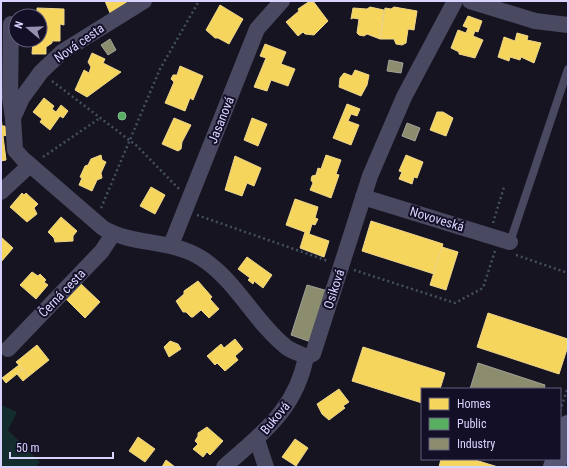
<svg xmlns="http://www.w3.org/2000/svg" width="569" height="468" viewBox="0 0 569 468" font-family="'Roboto Condensed',sans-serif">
<rect width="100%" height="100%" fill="#161421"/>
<path fill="#132c2d" d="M1,405L17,412L8,430L40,462L35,467H1Z"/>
<g fill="#f6d55c" stroke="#edd58d">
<path d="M105,1H127L128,3L110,13Z"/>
<path d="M310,1H313L328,21L314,35L305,34L303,32L298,36L286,22L299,11L298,9Z"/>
<path d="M220,5L243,19L229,44L218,38H215L206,30Z"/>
<path d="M370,7L384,10L380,39L367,34L364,36L359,35L357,33L359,19L353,18L351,19L353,8L367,9Z"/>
<path d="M394,7L417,11L414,30L408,29L406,43L402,45L396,44L394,39H380L385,8L391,9Z"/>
<path d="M37,8L64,9V25L60,24V41H52V43L46,47V54H32L33,40H40V16H37Z"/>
<path d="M468,16L482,21L478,32L475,31L473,36L483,40L475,58L459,54V52L451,48L458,30L466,33L468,28L463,26Z"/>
<path d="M517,33L528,36L527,40L541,43L534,63L521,57L520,60L510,57L509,61L498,57L504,37L515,41Z"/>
<path d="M265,44L286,52L281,64L295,69L288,86L271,80L267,91L254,87L266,58L260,56Z"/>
<path d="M92,53L105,59L103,63L121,72L87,97L75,90L84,70L89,73L91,67L88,62Z"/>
<path d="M180,66L203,76L193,100L190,98L185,111L165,103L174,82L171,79L173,75H177Z"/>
<path d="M355,70L369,75L367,85L361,96L339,87L340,78L344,73L352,76Z"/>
<path d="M44,98L54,106L52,109L56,112L61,105L68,111L63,118L60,116L50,130L40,122L42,119L33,112Z"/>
<path d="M347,104L360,109L357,116L351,114L348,121L359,125L351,145L333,138Z"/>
<path d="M437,112H443L453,118L446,136L430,130Z"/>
<path d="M1,116L2,126H5L7,135L3,136L6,160L1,161Z"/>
<path d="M174,118L191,125L182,142L181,149L178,151L162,144Z"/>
<path d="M252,118L267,124L258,146L244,140Z"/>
<path d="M101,155L102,160L106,162L101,173L102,178L97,180L92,191L79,185L82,178L80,177L85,166L88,165L91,159Z"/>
<path d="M326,155L341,160L336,174L339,175L331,198L310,190L313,183L311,180L312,176L316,175L318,168L321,169Z"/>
<path d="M406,155L423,162L417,178L414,177L412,184L399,179L402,172L399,171Z"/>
<path d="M235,156L261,168L254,186L247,183L242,196L225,190Z"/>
<path d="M151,187L165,195L155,214L140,206Z"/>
<path d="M22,193L24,195L26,193L38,204L34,208L37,214L27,222L10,207Z"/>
<path d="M295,199L318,207L315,218L318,219L315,225L312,224L309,234L329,241L324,257L300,248L305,232L286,225Z"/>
<path d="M61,217L77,231L73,236V241L55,242L54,238L48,232Z"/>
<path d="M371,221L443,244L434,274L362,251Z"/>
<path d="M1,237L13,248L1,262Z"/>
<path d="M442,247L458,252L446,290L430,285Z"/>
<path d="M247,257L272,275L263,288L254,281L253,284L248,280L250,278L238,269Z"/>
<path d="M32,272L38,276L40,274L46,280L44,282L48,285L36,299L20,285Z"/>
<path d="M198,281L212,297L210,299L219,309L209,318L201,310L193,317H191L186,312H183L176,301L184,294V291Z"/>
<path d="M80,283L100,302L85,318L65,298Z"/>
<path d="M488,313L568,339V346L559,374L477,347Z"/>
<path d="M235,339L243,349L235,356L238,360L225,371L217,363L215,365L207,356L221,344L224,348Z"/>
<path d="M170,341L178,344L181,349L169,357L164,347Z"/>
<path d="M37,345L49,360L29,376L16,362Z"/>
<path d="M363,347L445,373L440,389H422V403L352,381Z"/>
<path d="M19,365L23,369L6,383L2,378Z"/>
<path d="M23,369L29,376L23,381L17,374Z"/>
<path d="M339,389L349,402L343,406L345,408L329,420L322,414L317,404Z"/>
<path d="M207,427L223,441L210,455L207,452L203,457L193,449L198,444L195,441L198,436V433Z"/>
<path d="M138,437L155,449L145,462L129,451Z"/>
<path d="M295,439L308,448L296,466L282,457Z"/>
<path d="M441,459H472L498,467H439Z"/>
<path d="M166,460L175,467H162Z"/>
</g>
<circle fill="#5aae61" stroke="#80b990" cx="122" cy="116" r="4"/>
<g fill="#8c8c6e" stroke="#a3a29a">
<path d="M110,39L116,50L108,55L101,45Z"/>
<path d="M389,60L403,63L401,73L387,71Z"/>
<path d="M407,123L420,128L415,141L402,136Z"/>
<path d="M307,285L328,291L311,342L291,335Z"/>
<path d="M478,363L545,385L544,389H470Z"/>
</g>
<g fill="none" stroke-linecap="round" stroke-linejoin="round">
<g stroke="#44505f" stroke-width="2.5" stroke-dasharray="2 3" stroke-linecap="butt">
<path d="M52,81L137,146L179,189"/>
<path d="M43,157L100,118"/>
<path d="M101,208L160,69L199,1"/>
<path d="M197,215L328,261"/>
<path d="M493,223L504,187"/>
<path d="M516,255L568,273"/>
<path d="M354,270L455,303L483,288L495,251"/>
<path d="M560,411L568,387"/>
</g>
<path stroke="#4a4962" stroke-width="8" d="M510,242L568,69"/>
<g stroke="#4a4962" stroke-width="16">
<path d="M144,1L62,52L41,72L22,98L13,118L15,150L22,158L103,228C133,246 172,239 201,258C236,280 254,321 285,346C290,351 300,353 306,357L313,354L370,176L404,97L455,1"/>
<path d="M470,1L535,21L568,25"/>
<path d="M11,24L10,98L13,118"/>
<path d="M1,192L30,165"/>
<path d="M363,197L510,242"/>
<path d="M171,245L257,29L282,1"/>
<path d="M8,349L102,251L113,234"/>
<path d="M257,440L266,467"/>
<path d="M224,467C263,432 295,411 306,357"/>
</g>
<g stroke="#575674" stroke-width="22">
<path d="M560,449L568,426"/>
<path d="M554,467L557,459"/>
</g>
</g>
<g text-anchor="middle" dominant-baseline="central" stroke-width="4" stroke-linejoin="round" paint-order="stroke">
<g font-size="13" fill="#d9d4ff" stroke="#130f26">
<text transform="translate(79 43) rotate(-35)">Nová cesta</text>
<text transform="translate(221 120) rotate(-68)">Jasanová</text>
<text transform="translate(437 219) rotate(17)">Novoveská</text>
<text transform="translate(334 289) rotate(-72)">Osiková</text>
<text transform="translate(62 293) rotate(-46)">Černá cesta</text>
<text transform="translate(275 418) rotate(-50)">Buková</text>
</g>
</g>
<rect width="569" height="468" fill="none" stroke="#d9d4ff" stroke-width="4"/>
<rect x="421" y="388" width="140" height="72" fill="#130f26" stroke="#625e7d"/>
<rect x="429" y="398" width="20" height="12" fill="#f6d55c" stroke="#625e7d"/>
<text x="457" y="408" font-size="12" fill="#d9d4ff">Homes</text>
<rect x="429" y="418" width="20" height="12" fill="#5aae61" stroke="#625e7d"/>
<text x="457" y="428" font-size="12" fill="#d9d4ff">Public</text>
<rect x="429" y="438" width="20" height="12" fill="#8c8c6e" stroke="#625e7d"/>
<text x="457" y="448" font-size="12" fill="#d9d4ff">Industry</text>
<g transform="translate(28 28) rotate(289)"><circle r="19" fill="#130f26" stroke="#625e7d"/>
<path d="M0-3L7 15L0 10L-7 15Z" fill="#9591b1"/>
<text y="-6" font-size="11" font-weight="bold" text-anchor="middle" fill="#d9d4ff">N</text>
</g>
<path d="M10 452v6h103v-6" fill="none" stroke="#d9d4ff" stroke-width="2"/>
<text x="16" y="452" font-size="12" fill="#d9d4ff" stroke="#130f26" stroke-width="3" paint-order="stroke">50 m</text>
</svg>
